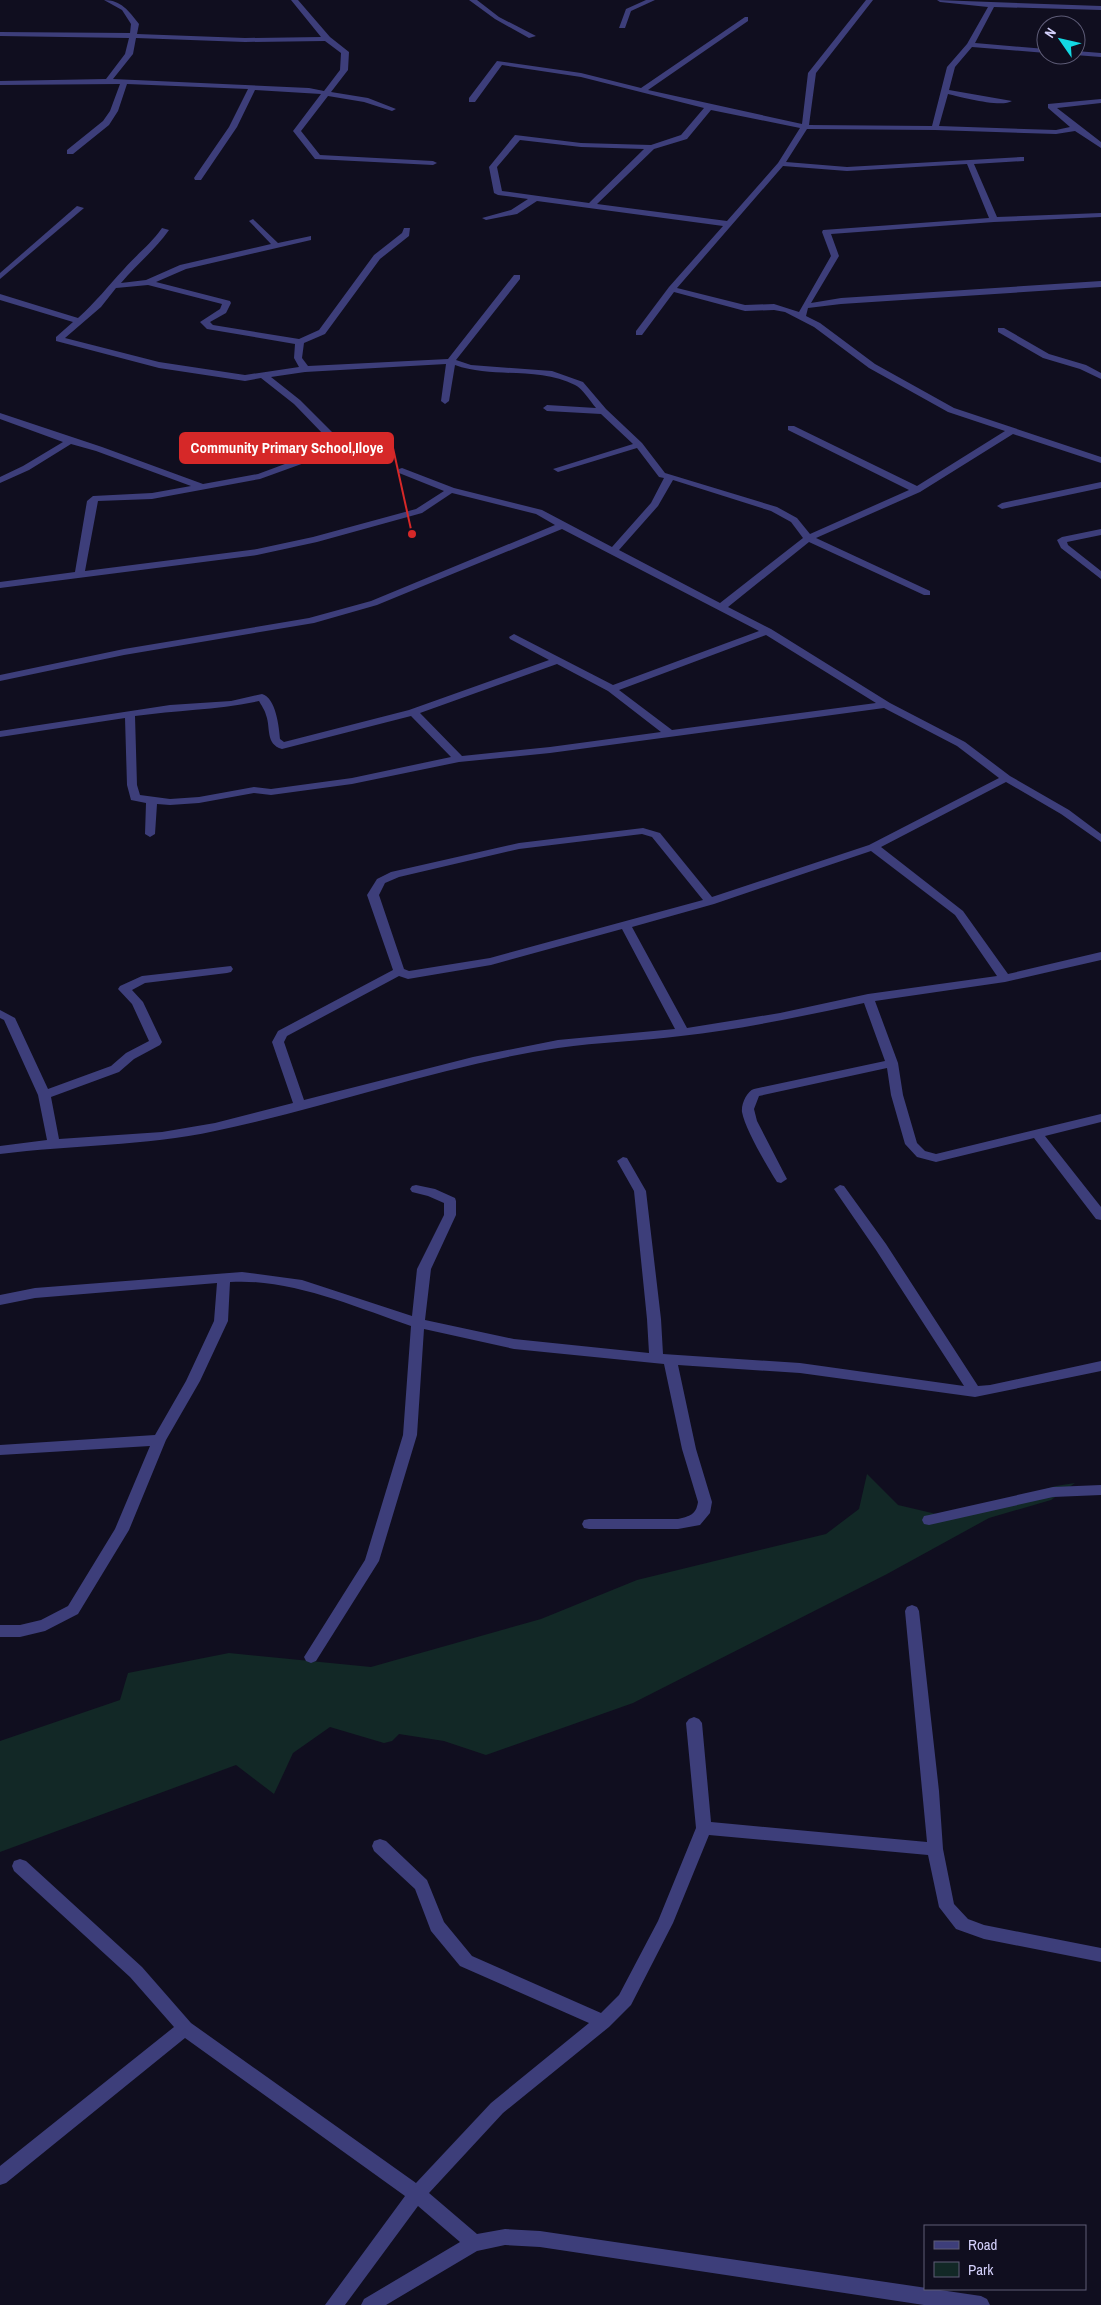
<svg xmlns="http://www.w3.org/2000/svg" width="1101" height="2305" viewBox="0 0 1101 2305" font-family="'Archivo Narrow',sans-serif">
<rect width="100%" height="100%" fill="#100e1f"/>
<path fill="#122826" d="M867,1474L898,1505L949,1517L1056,1486L1075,1483L1051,1500L989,1518L887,1574L633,1703L486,1755L444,1741L399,1734L392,1741L384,1743L330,1727L293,1753L274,1794L236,1765L0,1852V1741L120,1700L128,1673L229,1653L371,1667L541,1619L637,1580L826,1534L859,1509Z"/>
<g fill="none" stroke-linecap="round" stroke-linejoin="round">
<g fill="#3d3e7a" fill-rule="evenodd">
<path d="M104,0C121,0 129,11 139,24L137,34L245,38L321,37L291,0H298L330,37L349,52L348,70L331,92L368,98L396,109L392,111L364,102L328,96L301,131L320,155L433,161L437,163L433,165L315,159L293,131L321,94L255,90L237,127L201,180H195L194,178L229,127L248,89L127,84L118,111L109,125L73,154H67V150L103,121L110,111L120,84L0,85V81L106,79L125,54L129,38L0,36V32L130,33L131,24L122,10ZM136,38L245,42L325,41L341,53L340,70L324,91L309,88L113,79L133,54Z"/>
<path d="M469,0H477L499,17L536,36L529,38L495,19Z"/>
<path d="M646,0H655L631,11L625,28H619L626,9Z"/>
<path d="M866,0H873L816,73L809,125L932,126L947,67L967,44L988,7L940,2L937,0L1101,6V10L994,7L975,43L1046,49V53L972,47L955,67L949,90L1012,101C1001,108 961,97 948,94L939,126L1056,130L1070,127L1048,108V104L1101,99V103L1057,108L1101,142V148L1075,131L1056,134L935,130L807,129L786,162L847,167L1021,157H1024V161L974,164L997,217L1101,213V217L994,222L831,234L839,256L811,303L841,298L1101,281V287L841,304L808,308L806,316L820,323L875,364L954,408L1101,457V463L1013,434L920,492L816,538L930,591V595H924L809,542L728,607L771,629L890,703L965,742L1010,776L1069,810L1101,834V842L1061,814L1006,782L881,847L963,911L1008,974L1101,952V960L1005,982L875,1001L898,1063L903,1095L917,1143L925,1151L936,1154L1101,1114V1122L1045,1136L1101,1207V1220L1096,1219L1034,1138L936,1162L917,1157L905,1144L891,1095L887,1068L759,1096L754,1109L757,1121L787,1179L781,1183L777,1182C767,1166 745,1129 742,1112C741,1104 747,1091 754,1089L885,1061L864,1003C803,1016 743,1029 681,1036C641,1041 599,1042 558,1048C442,1065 330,1107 215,1131C145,1146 71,1145 0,1154V1146L47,1140L38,1095L4,1020L0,1018V1010L15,1018L48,1089L111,1066L126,1053L149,1041L132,1004L118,989L120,986L142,976L231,966L233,969L231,972L227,973L145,983L132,990L143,1002L162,1042L160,1045L134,1059L119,1072L51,1097L59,1139L162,1132L215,1123L293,1103L272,1042L278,1031L393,970L367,895L377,879L391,872L519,843L643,828L660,833L712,897L869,845L999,778L957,746L884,708L550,753L459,762L352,784L271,795L254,793L199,803L170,805L157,804L155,834L150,837L145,834L146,803L131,800L127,785L125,718L0,737V731L170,705L231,701L262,694C276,698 279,727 280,739L284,742L409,710L549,660L510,639L509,637L514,634L613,685L759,631L562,529L377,605L314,623L124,655L0,681V675L124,649L309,618L371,601L555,525L536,514L452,493L422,513L317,542L257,555L0,588V582L75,572L87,501L93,496L152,493L191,486L96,451L71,444L29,470L0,483V477L23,466L63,442L0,419V413L102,447L203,484L258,474L301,458L325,442V436L294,404L261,378L245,381L159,368L56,341V337L73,322L0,300V294L78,318C95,303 109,285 124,269C138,253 149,246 162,228L169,230C154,251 137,264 121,283L146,280L180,265L271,244L249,221L253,219L278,243L311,236V240L186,269L156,282L230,301L231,303L226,313L210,322L213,325L299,339L319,330L374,255L402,233L404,228H410L409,236L380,259L325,334L304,343L302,358L308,366L448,359L514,275H520V279L456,360L471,365L552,371L583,382L606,409L642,443L665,473L777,507L797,518L810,534L909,490L788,430V426H794L917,486L1005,431L948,412L869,368L814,327L785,312L774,310L745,311L674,292L642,335H636V331L669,287L723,226L537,201L517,214L486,220L482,218L511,210L528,199L498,195L494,193L489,167L515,135L581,143L651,145L681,135L704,108L581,77L502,65L475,102H469V98L497,61L581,73L641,88L745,17H748V21L648,90L802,124L808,73ZM711,110L800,128L778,163L727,221L597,204L654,149L687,139ZM520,140L581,147L644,149L589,203L502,191L497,167ZM967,164L989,218L823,230L822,232L831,256L799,312L774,304L745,305L677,288L783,166L847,171ZM148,285L222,304L220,309L200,322L207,329L295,344L294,358L299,367L245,375L159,362L65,338L101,307L116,288ZM446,364L441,401L445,404L449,401L455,365C493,379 538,366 575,385C583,389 590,401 596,408L547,405L543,408L547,411L601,414L633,444L553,469L558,472L637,448L659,477L664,478L651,503L612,547L542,510L454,488L402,468L399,469V473L444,491L416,509L313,537L257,549L85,571L98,501L152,499L260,479L307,462L333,445V433L300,400L271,377L305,372ZM673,480L771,511L791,522L803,538L720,603L619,550L658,506ZM766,635L876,703L672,730L619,690ZM557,664L608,691L661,732L550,747L462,756L420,713ZM259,701C261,705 265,710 266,715C271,728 265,744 282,749L411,716L451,757L352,778L271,789L254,787L199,797L170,799L140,795L137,785L135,716C176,710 218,710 259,701ZM642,834L652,837L703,900L490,958L409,971L404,969L379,895L385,883L399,877L519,849ZM871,851L955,915L997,976L868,994L780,1013L687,1028L632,927L714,904ZM622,929L675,1029L558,1040L473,1057L304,1100L284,1042L287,1036L399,976L408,979L491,965Z"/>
<path d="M1076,51L1101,53V57L1075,55Z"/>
<path d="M77,206L84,208L0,279V273Z"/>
<path d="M998,328H1004L1049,354L1086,365L1101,373V379L1080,369L1043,358L998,332Z"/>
<path d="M1101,482V488L1002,509L997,506L1002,503Z"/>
<path d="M1101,529V535L1067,542L1068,545L1101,571V579L1061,548L1057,540L1062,537Z"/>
<path d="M623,1157L627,1158L646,1191L661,1319L663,1354L800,1363L964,1386L876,1250L834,1189L840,1185L844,1186L886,1244L978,1386L990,1385L1101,1361V1371L975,1397L800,1373L678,1365L696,1449L712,1502L710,1513L700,1525L678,1529H589L584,1528L582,1524L584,1520L589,1519H678C690,1516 696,1515 698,1502L682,1449L664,1364L514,1349L424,1329L417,1435L379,1561L316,1661L311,1663L306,1661L304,1657L365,1560L403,1435L411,1326C355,1307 290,1278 230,1282L228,1321L200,1381L166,1440L129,1530L78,1614L45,1631L20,1637H0V1625H20L41,1620L68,1606L115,1529L150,1446L0,1455V1445L155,1435L186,1381L214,1321L217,1283L35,1298L0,1305V1295L35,1288L242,1272L302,1280L412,1316L417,1269L444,1215V1203L428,1196L412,1192L410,1189L412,1186L416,1185L435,1189L455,1198L456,1201V1215L431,1269L425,1320L514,1339L649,1353L647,1319L634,1191L617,1161Z"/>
<path d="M1101,1485V1495L1053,1497L929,1525L924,1524L922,1520L924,1516L929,1515L1053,1487Z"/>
<path d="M912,1605L917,1607L919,1611L939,1791L943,1849L954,1904L968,1919L984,1925L1101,1948V1962L984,1939L956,1929L939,1907L928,1855L709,1835L673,1923L631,2005L609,2027L503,2113L429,2193L477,2234L505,2229L540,2231L981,2296L987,2299L990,2305H924L540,2247L505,2245L477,2251L386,2305H361L364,2299L460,2242L418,2206L345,2305H325L405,2196L185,2038L6,2183L0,2185V2166L174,2027L130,1977L14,1871L12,1866L14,1861L20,1859L26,1861L142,1967L191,2023L416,2183L491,2103L589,2023L460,1966L431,1931L415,1889L374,1851L372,1846L374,1841L380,1839L386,1841L427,1880L444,1922L472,1956L601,2013L619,1995L658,1921L696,1828L686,1723L689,1719L694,1717L699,1719L702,1723L711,1822L927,1842L905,1611L907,1607Z"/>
</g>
</g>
<path fill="none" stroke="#d62828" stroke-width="2" d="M412 534L393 448"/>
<circle fill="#d62828" stroke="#100e1f" stroke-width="2" cx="412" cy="534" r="5"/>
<rect fill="#d62828" stroke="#d62828" stroke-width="2" x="180" y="433" width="213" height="30" rx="5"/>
<g font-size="15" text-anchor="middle" font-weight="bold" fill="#fff">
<text x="287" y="453">Community Primary School,Iloye</text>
</g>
<rect x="924" y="2225" width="162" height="65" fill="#100e1f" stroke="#5e5c77"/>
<rect x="934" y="2241" width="25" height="8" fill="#3d3e7a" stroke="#5e5c77"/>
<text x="968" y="2250" font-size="15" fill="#d3d0fb">Road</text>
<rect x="934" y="2262" width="25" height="15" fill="#122826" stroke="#5e5c77"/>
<text x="968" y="2275" font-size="15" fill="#d3d0fb">Park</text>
<g transform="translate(1061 40) rotate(304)"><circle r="24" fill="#100e1f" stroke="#5e5c77"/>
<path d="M0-4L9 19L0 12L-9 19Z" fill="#13d9e4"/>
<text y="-8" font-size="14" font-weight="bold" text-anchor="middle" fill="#d3d0fb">N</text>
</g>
</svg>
